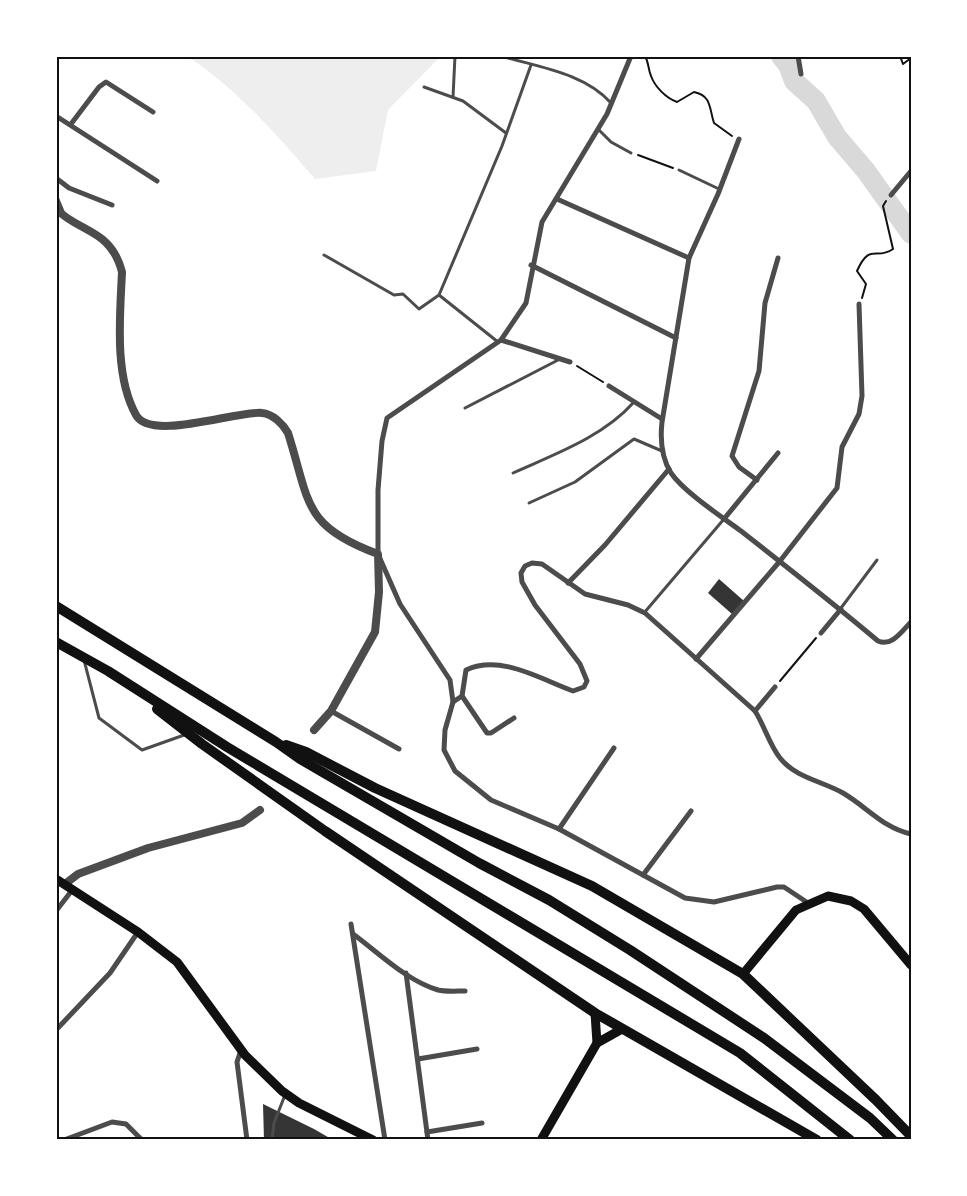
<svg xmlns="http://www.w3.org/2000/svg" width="967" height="1196" viewBox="0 0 967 1196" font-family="Raleway,sans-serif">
<rect width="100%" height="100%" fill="#fff"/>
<path fill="#eee" d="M187,56H441L388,110L376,171L315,179C276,134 237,89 187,56Z"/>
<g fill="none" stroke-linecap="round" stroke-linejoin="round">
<path stroke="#d9d9d9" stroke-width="20" d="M781,56L788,65L794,81L816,101L837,137L866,171L911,234"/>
</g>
<g fill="#353535">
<path d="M719,579L744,601L732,614L708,593Z"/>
<path d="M263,1104L314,1129L333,1140H264Z"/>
</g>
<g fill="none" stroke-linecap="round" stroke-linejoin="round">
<g stroke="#111" stroke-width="2">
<path d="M645,56C649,63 648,69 651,76C655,87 666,98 677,102L694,92C712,96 709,108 714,123L732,136"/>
<path d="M900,56L903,64L911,58"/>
<path d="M638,155L673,168"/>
<path d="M862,298L866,284L857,271C870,242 876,261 893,249L883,206L886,201"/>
<path d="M577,366L603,382"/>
<path d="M780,681L816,638"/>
</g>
<g stroke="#4c4c4c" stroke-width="3">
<path d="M501,56C538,67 585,73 611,103"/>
<path d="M424,87L463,101L506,133"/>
<path d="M453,97L455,56"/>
<path d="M598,129L611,142L631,153"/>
<path d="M679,170L719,189"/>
<path d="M324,255L394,295L403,294L419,309L439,295L502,146L531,65"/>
<path d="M439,295L498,342"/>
<path d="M465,408L560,359"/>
<path d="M513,473C555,454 603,437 634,402"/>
<path d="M529,503L575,482L634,439L662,451"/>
<path d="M841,608L877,560"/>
<path d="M644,613L724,519"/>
<path d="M84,660L99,718L142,750L187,734"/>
<path d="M272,1140L274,1123L285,1095"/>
</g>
<g stroke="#4c4c4c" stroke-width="5">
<path d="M631,56L607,114L542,222L526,303L501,340L387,418L382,441L378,490V554L400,604L450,680L453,702L445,730L444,750L455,771L491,800L559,829L685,898L714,902L777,887H784L808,903"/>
<path d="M798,56L801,74"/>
<path d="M56,116L157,181"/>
<path d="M71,124L99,87L106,82L153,112"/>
<path d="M739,139L718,194L689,258L662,422C660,440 661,457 671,473C684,492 722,517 741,531C787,567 833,603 878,641C892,647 902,631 911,622"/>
<path d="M56,178L69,188L112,205"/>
<path d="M891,195L911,171"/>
<path d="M56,197L63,214"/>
<path d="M557,199L689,258"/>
<path d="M531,265L676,338"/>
<path d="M501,340L570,362"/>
<path d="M609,386L662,419"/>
<path d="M757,480L739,467L732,456L759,371L765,303L778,258"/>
<path d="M724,519L778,453"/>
<path d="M568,583L605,545L669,469"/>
<path d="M821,633L841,609"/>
<path d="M696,659L780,561L837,488L842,447L859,414L862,396L859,304"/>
<path d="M462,696L487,733H491L514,718"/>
<path d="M453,702L462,696L466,670C501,654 540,679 573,691L584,687L587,681L580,664L535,605L522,582L521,573L525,566L532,563L542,564L585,594L628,605L645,613L755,711C764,725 770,746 780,758C796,778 822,781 843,793C867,807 883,828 911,834"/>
<path d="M331,711L399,749"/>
<path d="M755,711L775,687"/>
<path d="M559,829L614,748"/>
<path d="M643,875L691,811"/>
<path d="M56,911L73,889"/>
<path d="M351,924L385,1140"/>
<path d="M353,934C379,953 407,981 438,990C446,992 457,991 465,991"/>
<path d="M406,973L428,1140"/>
<path d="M56,1030L110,973L138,932"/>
<path d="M241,1050L237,1062L247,1140"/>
<path d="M418,1059L477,1049"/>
<path d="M427,1132L482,1123"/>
<path d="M64,1140L112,1122L126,1124L142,1140"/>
</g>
<g stroke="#4c4c4c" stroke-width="8">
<path d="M56,209C80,233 111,229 122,272C120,316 114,376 136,415C151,442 238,410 262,413C273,414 283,424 288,433C310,502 302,526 378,554L379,592L375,632L331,711L314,730"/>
<path d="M65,884L78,874L148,848L242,823L260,810"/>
</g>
<g stroke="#111" stroke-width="9">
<path d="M56,879L138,932L177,962L245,1055L282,1091L299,1103L373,1140"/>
<path d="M743,974L796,910L828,896L851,901L864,909L911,965"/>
<path d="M595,1013L597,1043"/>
<path d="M541,1140L597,1043L622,1029"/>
</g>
<g stroke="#111" stroke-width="10">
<path d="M56,606L276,742L300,759L479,863L549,900L630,950L764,1038L870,1118L893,1140"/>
<path d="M56,642L108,671L227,747L740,1053L850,1140"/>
<path d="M157,709L202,744L325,831L595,1013L817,1140"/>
<path d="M286,745L306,752L375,788L592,886L743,974L876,1100L911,1136"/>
</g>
</g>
<rect width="967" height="1196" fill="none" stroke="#ffffff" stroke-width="115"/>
<rect x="58" y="58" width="852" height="1080" fill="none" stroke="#111" stroke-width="2"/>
</svg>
